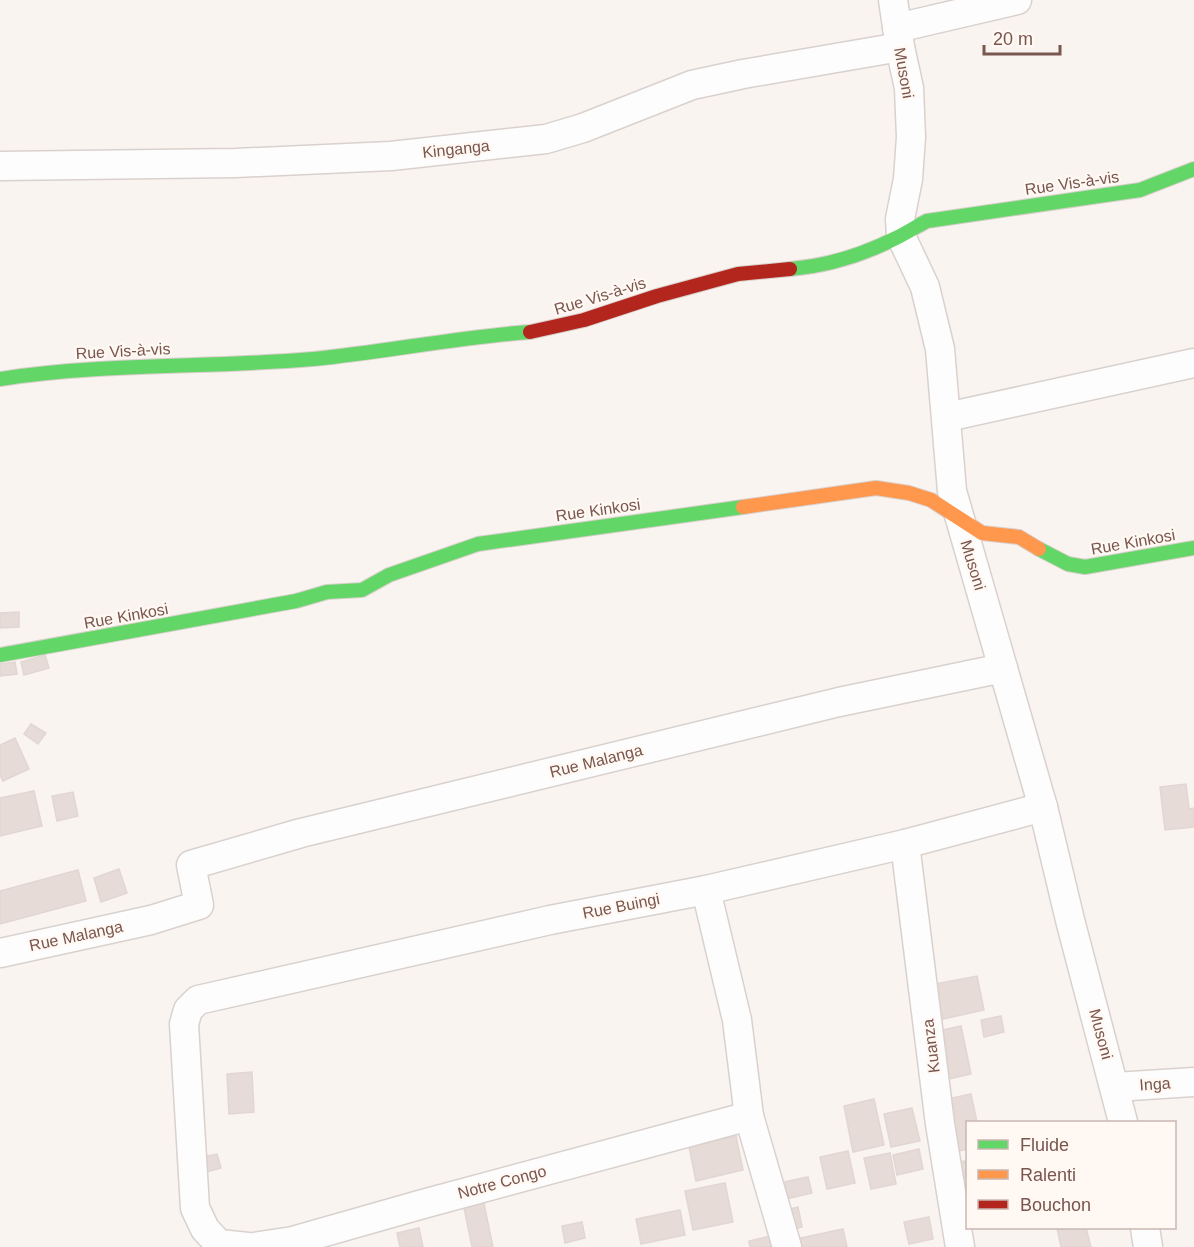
<svg xmlns="http://www.w3.org/2000/svg" width="1194" height="1247" viewBox="0 0 1194 1247" font-family="Helvetica,sans-serif">
<rect width="100%" height="100%" fill="#f9f4f0"/>
<g fill="#e6dbd7" stroke="#e2d6d2" stroke-width="1.5">
<path d="M19,612V627L0,628V613Z"/>
<path d="M45,655L49,668L24,675L21,662Z"/>
<path d="M15,662L17,674L0,676V664Z"/>
<path d="M31,724L46,733L38,744L24,734Z"/>
<path d="M15,738L29,769L3,781L0,775V745Z"/>
<path d="M1186,784L1189,809L1194,808V827L1165,830L1160,787Z"/>
<path d="M34,791L42,826L0,836V798Z"/>
<path d="M73,792L78,816L57,821L52,796Z"/>
<path d="M119,869L127,893L101,902L94,878Z"/>
<path d="M78,870L86,901L0,924V891Z"/>
<path d="M977,976L984,1010L943,1019L935,984Z"/>
<path d="M1001,1016L1004,1032L984,1037L981,1020Z"/>
<path d="M961,1026L971,1074L944,1080L934,1032Z"/>
<path d="M252,1072L254,1112L229,1114L227,1074Z"/>
<path d="M971,1094L977,1122H968V1149L954,1152L943,1100Z"/>
<path d="M874,1099L884,1145L853,1152L844,1106Z"/>
<path d="M912,1108L920,1141L891,1147L884,1114Z"/>
<path d="M736,1136L743,1170L696,1181L689,1147Z"/>
<path d="M919,1149L923,1169L897,1175L893,1155Z"/>
<path d="M848,1151L855,1183L827,1189L820,1157Z"/>
<path d="M890,1153L896,1184L871,1189L864,1158Z"/>
<path d="M217,1154L221,1168L206,1172L202,1157Z"/>
<path d="M965,1161L968,1177L955,1180L951,1164Z"/>
<path d="M808,1177L812,1193L782,1200L779,1183Z"/>
<path d="M725,1183L733,1222L693,1230L685,1191Z"/>
<path d="M483,1199L493,1247H472L463,1203Z"/>
<path d="M798,1207L802,1227L786,1231L782,1211Z"/>
<path d="M680,1210L685,1235L641,1244L636,1219Z"/>
<path d="M929,1217L933,1239L909,1244L904,1222Z"/>
<path d="M582,1222L585,1238L565,1243L562,1226Z"/>
<path d="M419,1228L423,1247H400L397,1233Z"/>
<path d="M1057,1228H1086L1091,1247H1061Z"/>
<path d="M843,1229L847,1247H798L796,1239Z"/>
<path d="M771,1236L774,1247H750L749,1241Z"/>
</g>
<g fill="none" stroke-linecap="round" stroke-linejoin="round">
<defs>
<g id="street">
<path d="M893,0L900,47L909,88L911,137L908,179L900,219L901,236L925,287L940,349L952,491L1043,807L1070,920L1123,1122"/>
<path d="M897,28L1017,0"/>
<path d="M0,166L235,163L391,156L546,139L583,128L692,85L743,74L900,47"/>
<path d="M947,417L1194,363"/>
<path d="M905,844L940,1124L960,1247"/>
<path d="M706,890L737,1020L749,1116L787,1247"/>
<path d="M0,953L151,920L199,905L191,865L301,833L839,702L1003,668"/>
<path d="M1115,1087L1194,1082"/>
<path d="M1145,1228L1148,1247"/>
<path d="M248,1247L219,1244L205,1229L195,1208L184,1024L188,1010L198,1000L550,920L706,890L905,844L1043,807"/>
<path d="M254,1247L293,1241L423,1204L749,1116"/>
</g>
<g id="fast">
<path d="M790,269C827,266 865,254 898,237C908,232 917,226 927,221L1140,190L1194,169"/>
<path d="M0,379C104,363 209,368 313,359C386,352 457,337 530,332"/>
<path d="M1039,549L1068,564L1085,567L1194,548"/>
<path d="M0,655L296,601L327,592L362,590L389,575L478,544L743,507"/>
</g>
<path id="slow" d="M743,507L876,488L909,493L931,500L982,533L1019,537L1039,549"/>
<path id="jam" d="M530,332L584,320L657,296L738,274L790,269"/>
</defs>
<use href="#street" stroke="#d9d1cd" stroke-width="31"/>
<use href="#fast" stroke="#d9cfcb" stroke-width="16"/>
<use href="#slow" stroke="#d9cfcb" stroke-width="16"/>
<use href="#jam" stroke="#d9cfcb" stroke-width="16"/>
<use href="#street" stroke="#fefdfd" stroke-width="28"/>
<use href="#fast" stroke="#63d668" stroke-width="14"/>
<use href="#slow" stroke="#ff974d" stroke-width="14"/>
<use href="#jam" stroke="#b3261e" stroke-width="14"/>
</g>
<g text-anchor="middle" dominant-baseline="central" stroke-width="4.5" stroke-linejoin="round" paint-order="stroke">
<g font-size="16" fill="#79564e" stroke="#fff8f3">
<text transform="translate(904 73) rotate(80)">Musoni</text>
<text transform="translate(456 149) rotate(-6)">Kinganga</text>
<text transform="translate(1072 183) rotate(-8)">Rue Vis-à-vis</text>
<text transform="translate(600 296) rotate(-17)">Rue Vis-à-vis</text>
<text transform="translate(123 351) rotate(-3)">Rue Vis-à-vis</text>
<text transform="translate(598 510) rotate(-8)">Rue Kinkosi</text>
<text transform="translate(1133 542) rotate(-10)">Rue Kinkosi</text>
<text transform="translate(973 565) rotate(73)">Musoni</text>
<text transform="translate(126 616) rotate(-10)">Rue Kinkosi</text>
<text transform="translate(596 761) rotate(-14)">Rue Malanga</text>
<text transform="translate(621 906) rotate(-11)">Rue Buingi</text>
<text transform="translate(76 936) rotate(-12)">Rue Malanga</text>
<text transform="translate(1101 1034) rotate(75)">Musoni</text>
<text transform="translate(931 1046) rotate(-97)">Kuanza</text>
<text transform="translate(1155 1084) rotate(-4)">Inga</text>
<text transform="translate(502 1182) rotate(-15)">Notre Congo</text>
</g>
</g>
<rect x="966" y="1121" width="210" height="108" fill="#fff8f3" stroke="#c9b7b1" stroke-width="1.5"/>
<rect x="978" y="1140" width="30" height="9" fill="#63d668" stroke="#c9b7b1" stroke-width="1.5"/>
<text x="1020" y="1151" font-size="18" fill="#79564e">Fluide</text>
<rect x="978" y="1170" width="30" height="9" fill="#ff974d" stroke="#c9b7b1" stroke-width="1.5"/>
<text x="1020" y="1181" font-size="18" fill="#79564e">Ralenti</text>
<rect x="978" y="1200" width="30" height="9" fill="#b3261e" stroke="#c9b7b1" stroke-width="1.5"/>
<text x="1020" y="1211" font-size="18" fill="#79564e">Bouchon</text>
<path d="M984 45v9h76v-9" fill="none" stroke="#79564e" stroke-width="3"/>
<text x="993" y="45" font-size="18" fill="#79564e" stroke="#fff8f3" stroke-width="4.5" paint-order="stroke">20 m</text>
</svg>
